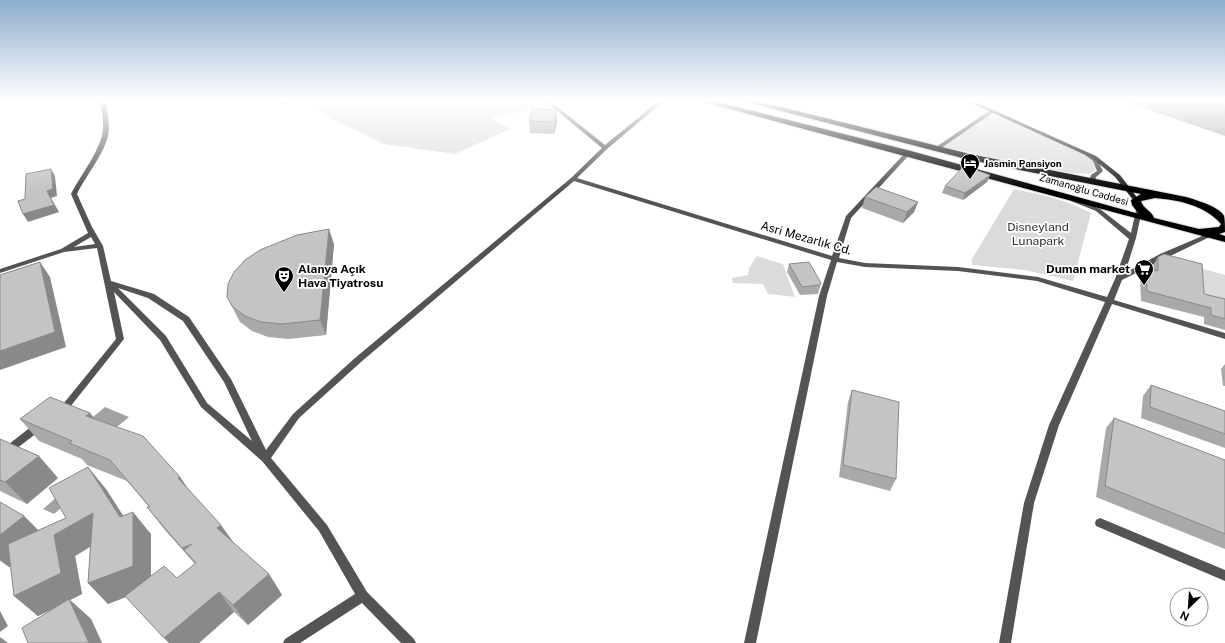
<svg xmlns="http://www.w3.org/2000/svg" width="1225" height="643" viewBox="0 0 1225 643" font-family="'Public Sans',sans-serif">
<rect width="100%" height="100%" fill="#fff"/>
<g fill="#dbdbdb">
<path d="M324,100H541L547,105L491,119L510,129L455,154L384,144L310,108Z"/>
<path d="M992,114L1080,151L1092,160L1096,170L1088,174L1071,173L944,147Z"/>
<path d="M1014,189C1040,194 1068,200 1091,213L1073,281L1025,270L972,265V259Z"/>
<path d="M757,256L783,264L795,297L768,294L763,284L733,283L732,278L748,275L749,268Z"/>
<path d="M1200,268L1225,275V304L1196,295Z"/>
</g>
<g fill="#a2a2a2">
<path d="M1120,100H1225V136Z"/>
<path d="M105,407L129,417L111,432L87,422Z"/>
<path d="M65,490L76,495L54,514L43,509Z"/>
</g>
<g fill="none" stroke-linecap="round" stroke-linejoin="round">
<defs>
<path id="highway" d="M696,100H710L911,151L1139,214L1132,205L1131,200L1141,194L970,160L739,100H753L970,154L1186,197C1196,200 1220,207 1224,216C1225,220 1225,228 1225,232L1219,234L1225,236V242ZM1155,198C1178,200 1205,205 1221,224L1219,227L1199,229L1154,218C1153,212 1143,209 1141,201Z"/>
</defs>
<use href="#highway" stroke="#dbdbdb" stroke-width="2"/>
<g fill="#545454" fill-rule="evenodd">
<path d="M100,100H105C107,109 109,119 109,129C108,150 86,175 77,194L92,227L103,246L111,281L154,294L189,317L231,379L266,450L293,414L355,358L571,178L602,148L544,100H549L605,145L660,100H665L607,149L577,178L832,256L846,216L906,152H910V154L851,218L839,258L865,263L958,267L1038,277L1107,297L1115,279L1129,239L1096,211L1071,201V199H1075L1100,209L1131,233L1136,210L1137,209H1141L1142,210L1136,238L1125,273L1160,254L1214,231H1218V233L1166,258L1122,280L1114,300L1225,333V339L1112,304L1059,425L1034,503L1011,643H999L1024,503L1049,425L1105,302L1037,281L958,271L865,267L837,262L827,296L756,643H744L819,296L831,260L574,181L361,362L299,418L271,458L327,525L367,592L414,639L416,643H401L362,603L300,643H283L285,639L355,594L319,531L262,461L201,407L160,340L114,292L124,339L70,407C66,411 62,415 56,413L54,411L64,403L116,339L97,248L64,252L0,273V269L61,249L88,233L71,194C80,176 103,147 103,128C104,119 101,109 100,100ZM91,237L95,244L74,247ZM118,288L148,298L183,321L224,382L252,441L207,403L166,336Z"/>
<path d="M285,100H291L286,104H282V102Z"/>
<path d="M989,111L994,112L940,149H936V147Z"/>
<path d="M1088,153L1097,159L1103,171L1096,177L1095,181L1092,183L1089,181L1091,175L1097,171L1093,161L1085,155Z"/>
<path d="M39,422L42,423L44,426L42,429L3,459L0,460V451L36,423Z"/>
<path d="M1100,518L1225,570V581L1096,526L1095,523L1096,520Z"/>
</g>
<path fill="#212121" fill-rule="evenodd" d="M964,100H971L1096,156L1120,175L1139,200L1136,202L1134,201L1115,177L1092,158Z"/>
<use href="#highway" fill="#000" fill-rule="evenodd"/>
</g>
<g fill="#a9a9a9">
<path d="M557,110V123L554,134L530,133L529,121Z"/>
<path d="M990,175L987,182L963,200L942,193L945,186Z"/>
<path d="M865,197L918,202L914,212L903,223L862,208Z"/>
<path d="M334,244L326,335L289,339L268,337L252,331L240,322L227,297Z"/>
<path d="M1158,257L1204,294L1225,299V330L1204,324V317L1141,301L1140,278L1146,268L1152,270V267Z"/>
<path d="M789,264L821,283L818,294L800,295L787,272Z"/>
<path d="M1225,364V386H1223L1221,369Z"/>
<path d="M1151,385L1225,411V448L1141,418L1143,396Z"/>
<path d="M852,390L896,479L890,491L839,477L848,402Z"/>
<path d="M90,413L94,418L180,477L188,489L234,544L269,574L282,595L248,625L234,612L199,643H169L126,597L108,604L88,583L90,547L75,556L82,594L70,600L91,619L102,643H28L57,607L38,616L14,596L11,566L9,567L0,561V502L24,516L38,530L66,518L106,489L123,516L151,534V576L177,578L195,564L164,529L147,507H149L127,481L87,465L82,459L39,441L20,419Z"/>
<path d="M1114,418L1225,460V549L1096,497L1106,428Z"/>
<path d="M0,439L58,478L27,504L0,491Z"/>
</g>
<g fill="#898989">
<path d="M557,110V123L554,134V122Z"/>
<path d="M51,169L55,176L57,196L51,198L59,212L28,222L23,214L47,191Z"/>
<path d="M990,175L987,182L963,200L965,193Z"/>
<path d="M918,202L914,212L903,223L907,212Z"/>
<path d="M329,229L334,244L326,335L320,320Z"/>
<path d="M40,262L50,277L66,347L0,370V351Z"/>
<path d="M90,413L107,435L86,416Z"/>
<path d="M39,456L58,478L27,504L5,482Z"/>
<path d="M88,467L106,489L133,531V512L151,534V587L108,604L88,583L120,517Z"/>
<path d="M180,477L195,499L178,478Z"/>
<path d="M93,513L111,534L75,556L82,594L70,600L91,619L102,643H89L70,600L38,616L14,596L54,535Z"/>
<path d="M24,516L45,537L9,567L0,559V535Z"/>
<path d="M221,525L236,546L217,528Z"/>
<path d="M192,544L184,550L199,568L182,548Z"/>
<path d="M269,574L282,595L248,625L233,605Z"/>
<path d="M219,592L234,612L199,643H169L164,638Z"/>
<path d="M0,611L8,626L0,632Z"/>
<path d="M0,637L8,643H0Z"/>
</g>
<g fill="#c4c4c4" stroke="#898989">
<path d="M532,109L557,110L554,122L529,121Z"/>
<path d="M964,166L990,175L965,193L945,186Z"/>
<path d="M51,169L53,189L47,191L54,205L23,214L18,201L25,199L26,174Z"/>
<path d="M876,187L918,202L907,212L865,197Z"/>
<path d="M329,229L320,320L282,324L261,322L245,316L233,307L227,297L228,284L234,272L245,260L260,250L297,235Z"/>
<path d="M1164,254L1202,264L1204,294L1225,299V319L1211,315V308L1147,291L1146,268L1158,271V257Z"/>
<path d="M40,262L55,332L0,351V275Z"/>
<path d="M809,262L821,283L820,285L802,287L789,264Z"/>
<path d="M1151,385L1225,411V434L1150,407Z"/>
<path d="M852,390L899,402L896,479L843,465Z"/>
<path d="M50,397L90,413L86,416L143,436L180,477L178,478L221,525L217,528L269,574L233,605L219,592L164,638L125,596L164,566L177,578L196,563L184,550L192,544L182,548L147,507H150L110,460L69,443L72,441L20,419Z"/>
<path d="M1114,418L1225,460V534L1105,486Z"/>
<path d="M0,439L39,456L5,482L0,480Z"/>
<path d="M88,467L120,517L133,512V566L88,583L93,513L54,535L61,573L14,596L8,544L66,518L49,488Z"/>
<path d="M0,502L24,516L0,535Z"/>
<path d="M69,599L89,643H28L22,628Z"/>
</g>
<linearGradient id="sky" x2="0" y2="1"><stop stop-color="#8cadcc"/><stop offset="0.53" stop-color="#fff"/><stop offset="1" stop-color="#fff" stop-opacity="0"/></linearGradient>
<rect width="1225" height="190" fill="url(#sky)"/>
<defs>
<symbol id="hotel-pin" viewBox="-11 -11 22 30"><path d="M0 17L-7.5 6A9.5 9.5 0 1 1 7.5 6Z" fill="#000" stroke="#fff"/><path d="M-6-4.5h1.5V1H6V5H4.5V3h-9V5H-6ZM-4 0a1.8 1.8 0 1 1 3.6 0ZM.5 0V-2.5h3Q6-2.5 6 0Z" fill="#fff"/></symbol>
<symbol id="supermarket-pin" viewBox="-11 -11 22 30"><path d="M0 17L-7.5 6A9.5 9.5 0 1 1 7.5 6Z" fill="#000" stroke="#fff"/><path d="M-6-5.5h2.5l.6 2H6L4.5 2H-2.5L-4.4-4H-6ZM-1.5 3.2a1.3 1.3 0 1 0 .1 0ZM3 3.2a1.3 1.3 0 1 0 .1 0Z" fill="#fff"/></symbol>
<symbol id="theatre-pin" viewBox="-11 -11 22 30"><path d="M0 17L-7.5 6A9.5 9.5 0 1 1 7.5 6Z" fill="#000" stroke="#fff"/><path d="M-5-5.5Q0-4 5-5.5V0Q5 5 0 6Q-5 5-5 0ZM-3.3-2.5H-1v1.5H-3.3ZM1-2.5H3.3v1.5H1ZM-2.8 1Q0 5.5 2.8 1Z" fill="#fff"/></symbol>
</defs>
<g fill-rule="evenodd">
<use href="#hotel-pin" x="959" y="152" width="22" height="30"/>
<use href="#supermarket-pin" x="1133" y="258" width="22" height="30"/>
<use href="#theatre-pin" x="273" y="265" width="22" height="30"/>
</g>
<g text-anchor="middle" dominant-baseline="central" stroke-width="3.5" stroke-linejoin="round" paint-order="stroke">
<g font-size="10" font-weight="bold" fill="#000" stroke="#fff" text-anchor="start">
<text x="984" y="163">Jasmin Pansiyon</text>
</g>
<g font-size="10" fill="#000" stroke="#fff">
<text transform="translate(1084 189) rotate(16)">Zamanoğlu Caddesi</text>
</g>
<g font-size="12" fill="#323232" stroke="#fff">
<text x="1038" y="227">Disneyland<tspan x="1038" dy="14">Lunapark</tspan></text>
</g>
<g font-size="12" fill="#000" stroke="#fff">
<text transform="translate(806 238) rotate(16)">Asri Mezarlık Cd.</text>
</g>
<g font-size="12" font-weight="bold" fill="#000" stroke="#fff" text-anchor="start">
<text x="298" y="269">Alanya Açık<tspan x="298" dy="14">Hava Tiyatrosu</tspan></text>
<text x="1130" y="269" text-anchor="end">Duman market</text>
</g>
</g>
<g transform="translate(1189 607) rotate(205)"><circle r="19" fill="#ffffff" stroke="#999999"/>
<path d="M0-3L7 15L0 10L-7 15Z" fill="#000000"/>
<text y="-6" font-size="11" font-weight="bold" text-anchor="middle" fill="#000000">N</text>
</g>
</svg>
